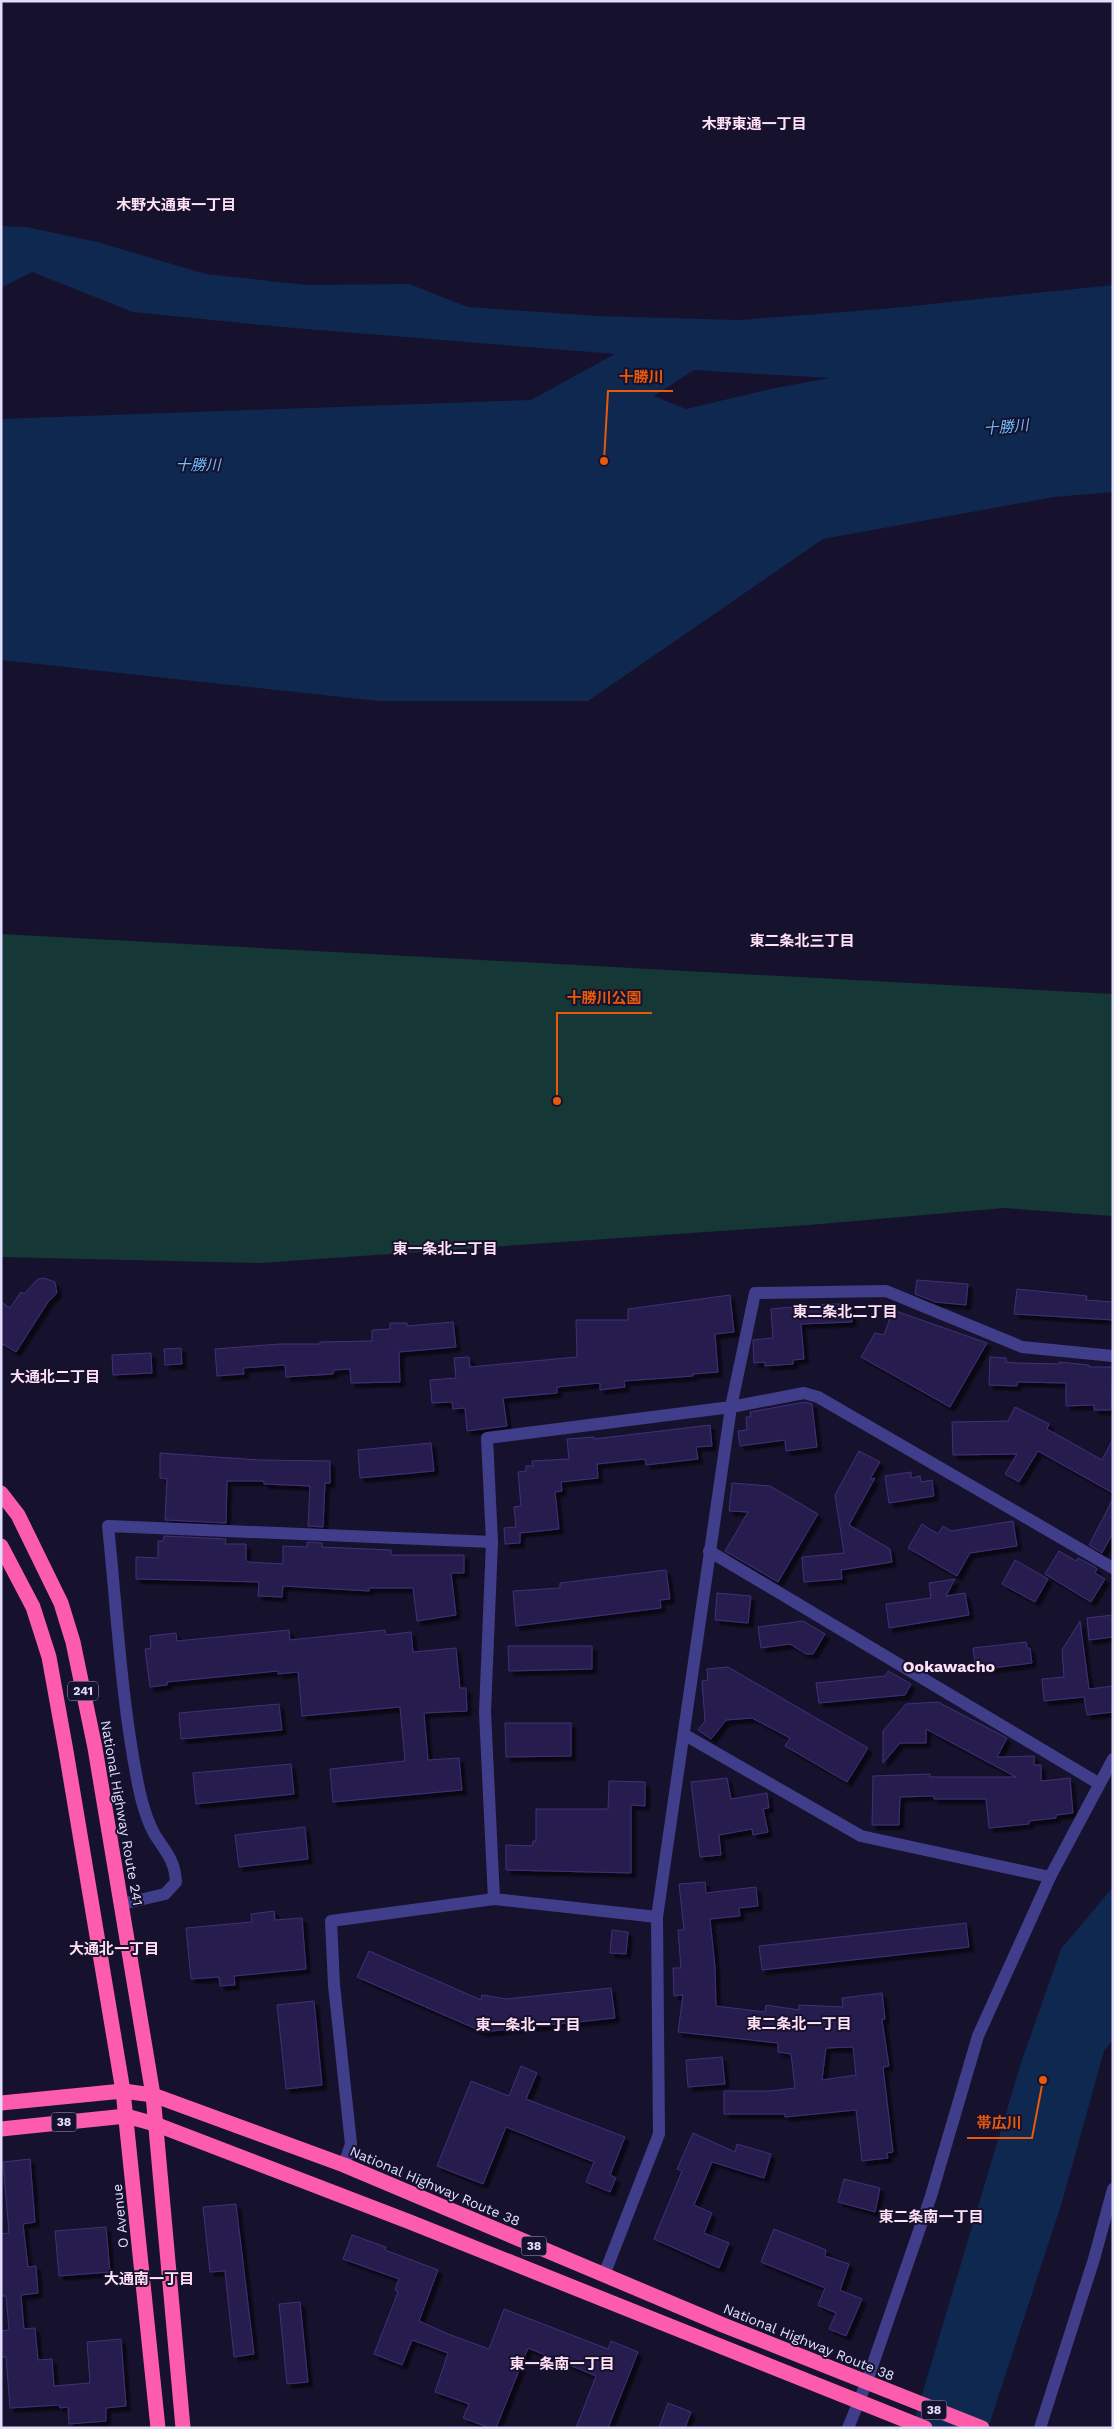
<svg xmlns="http://www.w3.org/2000/svg" width="1114" height="2429" viewBox="0 0 1114 2429" font-family="'Work Sans','Noto Sans JP',sans-serif">
<defs>
<filter id="shadow"><feDropShadow dx="4.5" dy="4.5" stdDeviation="1" flood-color="#0009"/></filter>
</defs>
<rect width="100%" height="100%" fill="#16122d"/>
<path fill="#153735" d="M1,934L1113,994V1216L1004,1208L809,1225L260,1263L1,1257Z"/>
<g fill="#0e2850" fill-rule="evenodd">
<path d="M1,226L26,227L97,242L206,274L307,285L409,284L468,307L597,316L740,320L883,309L1113,285V492L1054,497L823,539L588,701H379L1,660V419L531,400L615,354L282,327L133,312L32,272L1,288ZM694,370L829,378H830L775,388L686,409L654,396Z"/>
<path d="M1113,1887V2040L1104,2051L1062,2202L988,2428H912L1020,2066L1061,1949Z"/>
</g>
<g fill="#271e4e" stroke="#3e3179" fill-rule="evenodd" filter="url(#shadow)">
<path d="M44,1278L55,1282L57,1293L48,1302L16,1352L1,1343V1302L10,1308L21,1292L24,1294L38,1279Z"/>
<path d="M917,1280L968,1284L966,1305L935,1302L915,1294Z"/>
<path d="M1017,1289L1087,1296L1086,1300L1113,1302V1320L1014,1314Z"/>
<path d="M730,1295L734,1332L715,1334L718,1372L693,1374V1376L624,1381L625,1387L600,1390V1383L557,1387V1393L503,1398L507,1426L467,1431L465,1408L453,1409L452,1402L432,1403L430,1380L456,1378L454,1358L469,1357L470,1367L577,1357L576,1320H628V1309Z"/>
<path d="M828,1304H846V1306H851L852,1322L801,1324L804,1359L793,1360V1364L765,1366V1362L754,1363L753,1340L773,1338L771,1309Z"/>
<path d="M893,1310L987,1343L950,1407L861,1357L875,1333L884,1335Z"/>
<path d="M453,1322L456,1347L399,1352L400,1382L351,1383L350,1369L334,1370L333,1374L286,1377L285,1365L243,1368L244,1374L217,1376L215,1349L280,1344H320V1342L372,1341V1330L390,1329V1323H407V1326Z"/>
<path d="M181,1348L182,1364L165,1365L164,1349Z"/>
<path d="M151,1353L152,1373L113,1375L112,1355Z"/>
<path d="M990,1357L1006,1358V1362L1018,1363L1060,1364L1059,1362L1089,1365V1367H1113L1111,1410H1094V1405L1066,1406V1383L1017,1382V1386L989,1385Z"/>
<path d="M805,1402L812,1404L817,1447L786,1451L785,1440L740,1446L738,1431L747,1430L746,1417H751L750,1412Z"/>
<path d="M1015,1407L1049,1424L1047,1429L1102,1460L1113,1439V1493L1038,1451L1019,1482L1005,1474L1017,1454L953,1455L952,1422L1008,1421Z"/>
<path d="M710,1425L712,1446L696,1447L698,1459L646,1465L645,1459L597,1464L598,1478L561,1482L562,1491L555,1492L559,1529L520,1533V1543L505,1544L504,1528L516,1527L514,1507L521,1506L518,1472L526,1471V1466H533L532,1461L569,1459L567,1439L594,1437V1439Z"/>
<path d="M431,1443L434,1471L360,1478L358,1450Z"/>
<path d="M859,1451L880,1462L870,1479L875,1478L849,1525L890,1549L892,1562L841,1570L842,1579L804,1582L802,1557L844,1553L835,1495Z"/>
<path d="M160,1453L259,1460L330,1461V1483H325L323,1527L308,1526L310,1486L264,1484V1481H227L226,1523L165,1520L167,1479L160,1478Z"/>
<path d="M911,1472V1478L920,1476L921,1482L932,1480L934,1496L889,1503L885,1476Z"/>
<path d="M732,1483L770,1486L818,1514L778,1582L725,1551L748,1512L729,1511Z"/>
<path d="M1113,1499V1533L1102,1553L1089,1545Z"/>
<path d="M1013,1521L1017,1546L970,1553L957,1576L908,1548L922,1524L938,1534L943,1526L951,1531Z"/>
<path d="M164,1536L226,1539L225,1544H246V1561L248,1562L283,1564V1546L307,1547V1542L322,1543V1547L391,1550V1555H464V1573H451L456,1615L417,1621L413,1588H369V1591L283,1586L282,1597L258,1596L259,1582L136,1579V1557L158,1558V1541H163Z"/>
<path d="M1059,1551L1076,1561L1078,1558L1095,1567L1097,1569L1095,1573L1105,1579L1091,1602L1045,1574Z"/>
<path d="M1015,1560L1048,1579L1035,1602L1002,1584Z"/>
<path d="M666,1570L670,1599L660,1600L661,1608L516,1626L513,1591L560,1588V1583Z"/>
<path d="M955,1579L946,1596L965,1593L969,1615L889,1628L886,1604L931,1598L929,1583Z"/>
<path d="M717,1593L751,1596L748,1623L715,1620Z"/>
<path d="M1113,1615V1637L1089,1640L1087,1618Z"/>
<path d="M803,1621L825,1634L813,1654H806L790,1644L761,1648L758,1627Z"/>
<path d="M1080,1621L1089,1689L1113,1686V1712L1087,1715L1084,1697L1044,1701L1042,1679L1064,1677L1062,1650Z"/>
<path d="M289,1630L290,1640L385,1630L386,1635L411,1632L413,1652L456,1648L460,1688H466L467,1711L424,1713L428,1760L459,1758L462,1790L333,1802L330,1769L405,1761L400,1707L302,1716L298,1672L278,1674V1671L167,1682V1685L150,1687L145,1649L151,1648L150,1636L176,1633L177,1641Z"/>
<path d="M1026,1642L1027,1648H1030L1032,1663L976,1670L973,1648Z"/>
<path d="M508,1646H592V1669L509,1671Z"/>
<path d="M728,1667L868,1748L847,1782L785,1746L790,1738L752,1718L726,1720L711,1739L698,1730L705,1721L702,1681L708,1680L707,1669Z"/>
<path d="M888,1671L911,1684L905,1695L819,1703L816,1683L885,1676Z"/>
<path d="M938,1702L1007,1738L997,1757L1034,1756V1765H1041V1781L1070,1778L1073,1813L1056,1815V1818L1029,1821V1824L989,1828L986,1799H934V1796L900,1797L899,1825H872L873,1776L930,1774V1777H1016L926,1729V1743H900L883,1763V1731L906,1704Z"/>
<path d="M279,1704L282,1730L181,1739L179,1713Z"/>
<path d="M505,1723H571V1756L506,1757Z"/>
<path d="M291,1764L294,1794L196,1804L193,1773Z"/>
<path d="M727,1778L731,1799L767,1793L769,1808L763,1809L768,1832L753,1835L752,1829L719,1835L721,1855L700,1857L691,1782Z"/>
<path d="M609,1781L645,1782V1806L631,1805V1873L506,1870V1845L532,1846L533,1841H536V1809H608Z"/>
<path d="M305,1827L308,1859L239,1867L235,1835Z"/>
<path d="M705,1882L706,1893L756,1887L758,1906L739,1908L740,1916L710,1919L715,1967L716,2006L765,2012L766,2005L799,2010V2005L843,2007L842,1998L882,1993L885,2019L882,2020L889,2066L883,2067L893,2152L887,2153L888,2158L862,2161L856,2110L785,2117V2114H724V2091H770L795,2088L791,2054L778,2052V2043L678,2032L683,1995L674,1996L673,1968H681L678,1930H684L679,1884ZM853,2047L856,2075L822,2080L826,2048Z"/>
<path d="M274,1911L275,1920L302,1918L306,1969L234,1976L235,1985L220,1986L219,1977L191,1979L186,1928L252,1922L251,1914Z"/>
<path d="M966,1923L969,1947L762,1970L759,1946Z"/>
<path d="M612,1930L628,1932L626,1954L610,1953Z"/>
<path d="M369,1951L481,2000L482,1995L506,1999L611,1988L615,2018L483,2032L357,1977Z"/>
<path d="M314,2001L322,2085L286,2089L277,2005Z"/>
<path d="M722,2057L725,2084L688,2087L686,2060Z"/>
<path d="M521,2066L537,2073L526,2099L625,2137L610,2175L616,2178L610,2192L586,2182L594,2162L506,2127L483,2184L437,2166L471,2081L509,2096Z"/>
<path d="M693,2133L735,2152L737,2144L771,2154L764,2178L712,2162L694,2205L712,2213L704,2233L729,2243L719,2268L654,2239L682,2171L677,2169Z"/>
<path d="M30,2159L35,2222L23,2224L28,2267L36,2266L38,2293L21,2295L24,2329L35,2328L38,2360L52,2359L54,2386L90,2383L87,2342L121,2339L126,2406L106,2408V2421L69,2424L68,2407L60,2408L59,2405L10,2408L6,2357H1V2331L9,2330L6,2296H1V2234L9,2233L3,2162Z"/>
<path d="M844,2179L880,2188L875,2212L838,2202Z"/>
<path d="M236,2204L254,2354L234,2357L225,2271L210,2272L203,2207Z"/>
<path d="M106,2227L110,2272L59,2276L55,2231Z"/>
<path d="M774,2229L826,2250L825,2256L849,2264L840,2290L862,2299L846,2336L829,2329L836,2313L818,2305L825,2288L761,2262Z"/>
<path d="M352,2235L386,2247L385,2250L438,2270L419,2321L448,2334L489,2349L504,2309L608,2349L611,2341L638,2352L608,2428H576L596,2376L528,2348L496,2428H490L463,2418L469,2404L435,2392L448,2353L412,2340L402,2365L374,2354L398,2292L395,2290L399,2279L343,2259Z"/>
<path d="M300,2302L308,2382L287,2384L279,2304Z"/>
<path d="M668,2403L691,2412L685,2428H659Z"/>
</g>
<g fill="none" stroke-linecap="round" stroke-linejoin="round">
<g stroke="#403e8b" stroke-width="12">
<path d="M709,1551L1098,1783"/>
<path d="M685,1735L861,1836L1050,1877"/>
<path d="M494,1899L485,1712L492,1542L487,1438L731,1407L804,1393L818,1397L1113,1568"/>
<path d="M122,1904L165,1894L176,1882C175,1861 166,1852 155,1835C147,1821 141,1799 138,1784C121,1699 117,1612 108,1526L492,1542"/>
<path d="M344,2165L351,2144L334,1985L331,1921L494,1899L657,1917"/>
<path d="M604,2275L659,2134L657,1917L731,1407L755,1293L886,1291L1022,1347L1113,1356"/>
<path d="M848,2428L866,2384L931,2196L978,2036L1050,1877L1113,1759"/>
<path d="M1040,2428L1094,2259L1113,2189"/>
</g>
<g stroke="#fd5bac" stroke-width="15">
<path d="M1,1493L18,1515L61,1603L73,1642L95,1748L153,2095L183,2428"/>
<path d="M1,1546L33,1607L49,1657L66,1751L123,2091L158,2428"/>
<path d="M1,2103L123,2091L153,2095L344,2165L723,2325L982,2428"/>
<path d="M1,2129L126,2116L155,2124L410,2222L925,2428"/>
</g>
</g>
<g text-anchor="middle" dominant-baseline="central" stroke-width="4" stroke-linejoin="round" paint-order="stroke">
<g fill="#16122d" stroke="#a4a1c0" stroke-width="1">
<rect x="68" y="1681.5" width="30" height="19" rx="4"/>
<rect x="51.5" y="2112.5" width="25" height="19" rx="4"/>
<rect x="521.5" y="2236.5" width="25" height="19" rx="4"/>
<rect x="921.5" y="2400.5" width="25" height="19" rx="4"/>
</g>
<g font-size="12" font-weight="bold" fill="#e1deff">
<text x="83" y="1691">241</text>
<text x="64" y="2122">38</text>
<text x="534" y="2246">38</text>
<text x="934" y="2410">38</text>
</g>
<g font-size="14" fill="#e1deff" stroke="#16122d">
<text transform="translate(122 1813) rotate(80)">National Highway Route 241</text>
<text transform="translate(435 2186) rotate(23)">National Highway Route 38</text>
<text transform="translate(120 2216) rotate(-96)">O Avenue</text>
<text transform="translate(809 2342) rotate(22)">National Highway Route 38</text>
</g>
<g font-size="15" font-weight="bold" fill="#ffe0f4" stroke="#16122d">
<text x="754" y="124">木野東通一丁目</text>
<text x="176" y="205">木野大通東一丁目</text>
<text x="802" y="941">東二条北三丁目</text>
<text x="445" y="1249">東一条北二丁目</text>
<text x="845" y="1312">東二条北二丁目</text>
<text x="55" y="1377">大通北二丁目</text>
<text x="114" y="1949">大通北一丁目</text>
<text x="799" y="2024">東二条北一丁目</text>
<text x="528" y="2025">東一条北一丁目</text>
<text x="931" y="2217">東二条南一丁目</text>
<text x="149" y="2279">大通南一丁目</text>
<text x="562" y="2364">東一条南一丁目</text>
</g>
<g font-size="15" font-style="italic" fill="#6ebefd" stroke="#16122d">
<text transform="translate(1006 427) rotate(-5)">十勝川</text>
<text x="198" y="465">十勝川</text>
</g>
<g font-size="16" font-weight="bold" fill="#ffe0f4" stroke="#16122d">
<text x="949" y="1666">Ookawacho</text>
</g>
</g>
<path fill="none" stroke="#e8590c" stroke-width="2" d="M604 461L608 391H673M557 1101L557 1013H652M1043 2080L1032 2138H967"/>
<g fill="#e8590c" stroke="#16122d" stroke-width="2">
<circle cx="604" cy="461" r="5"/>
<circle cx="557" cy="1101" r="5"/>
<circle cx="1043" cy="2080" r="5"/>
</g>
<g font-size="15" text-anchor="middle" font-weight="bold" fill="#e8590c" stroke="#16122d" stroke-width="4" stroke-linejoin="round" paint-order="stroke">
<text x="641" y="382">十勝川</text>
<text x="604" y="1003">十勝川公園</text>
<text x="999" y="2128">帯広川</text>
</g>
<rect width="1114" height="2429" fill="none" stroke="#e1deff" stroke-width="5"/>
</svg>
